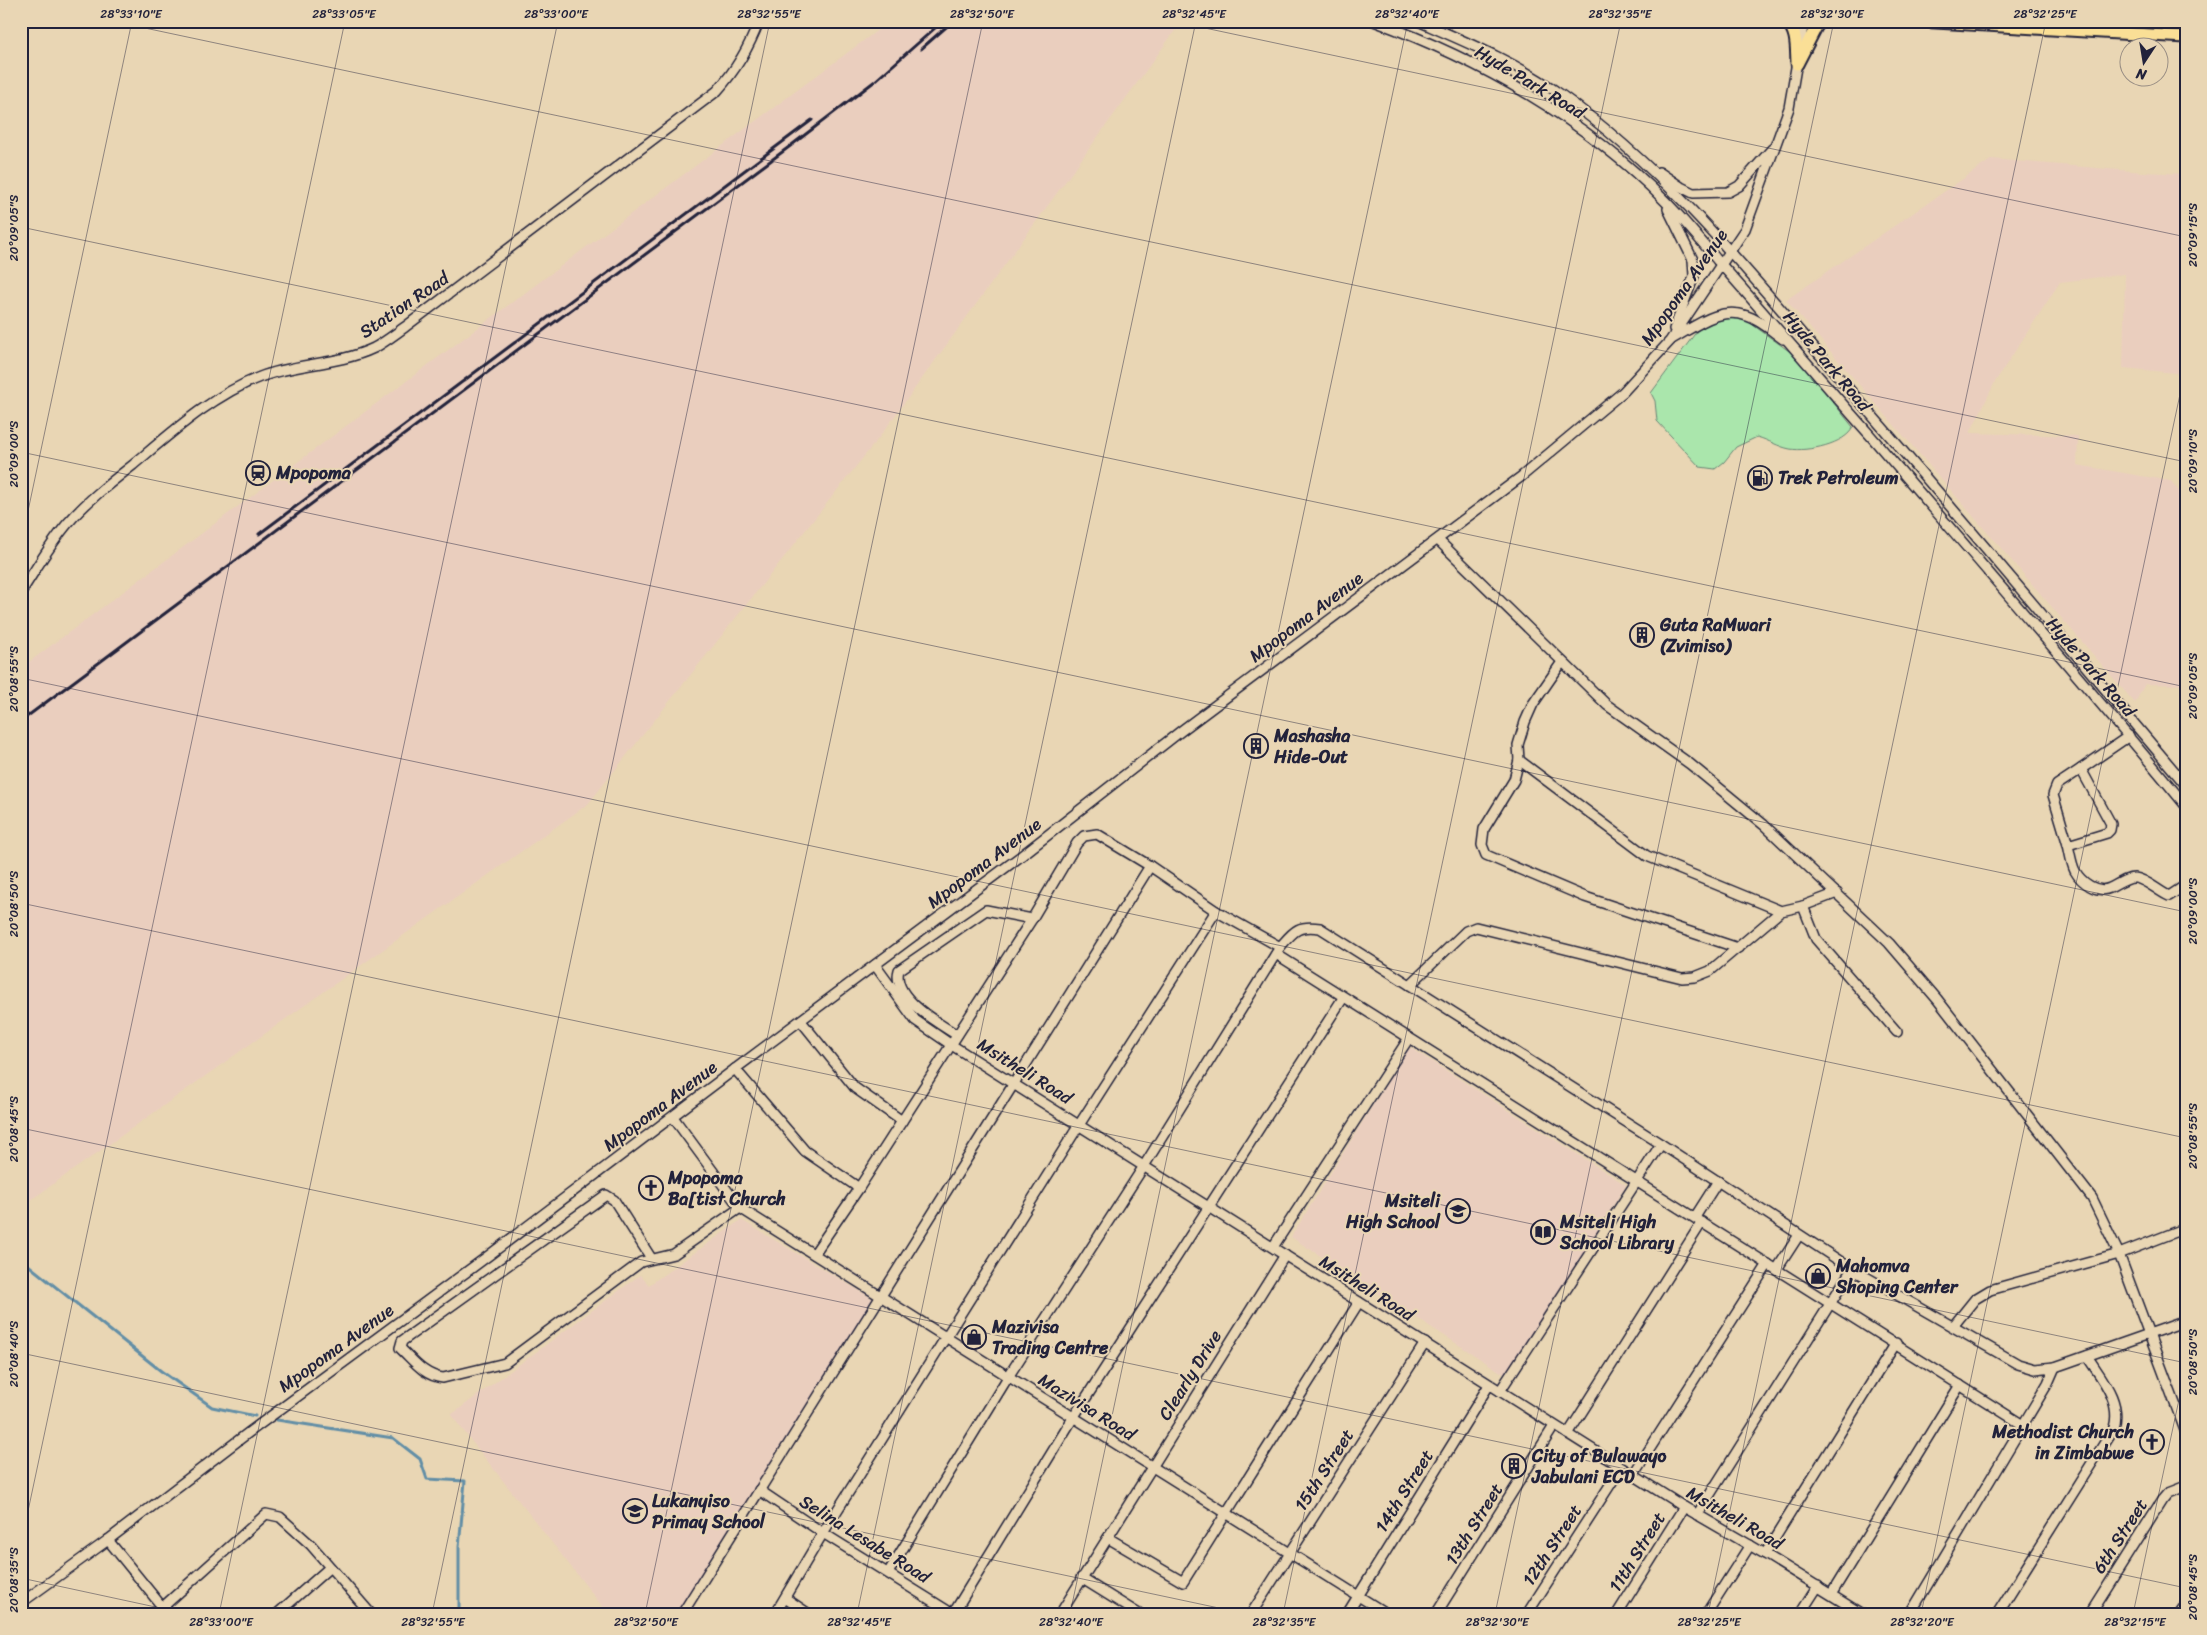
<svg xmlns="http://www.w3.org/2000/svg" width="2207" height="1635" viewBox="0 0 2207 1635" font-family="Sriracha,sans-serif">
<rect width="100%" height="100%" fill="#e9d6b4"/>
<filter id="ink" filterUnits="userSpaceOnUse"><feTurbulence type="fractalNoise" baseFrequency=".02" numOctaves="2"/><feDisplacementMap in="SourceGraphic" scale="10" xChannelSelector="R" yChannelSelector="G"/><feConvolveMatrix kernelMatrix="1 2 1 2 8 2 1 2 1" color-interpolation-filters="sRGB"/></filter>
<g filter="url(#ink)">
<g fill="#eacebe">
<path d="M890,21H1182L881,435L588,804L21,1207V668Z"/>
<path d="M1992,159L2143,172L2186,174V374L2123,368L2125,274L2060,282L1995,382L1970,433L2078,436L2077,465L2171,481L2186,501V685L2145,684L2135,703L1786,300Z"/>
<path d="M1409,1047L1626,1185L1507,1376L1291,1237Z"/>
<path d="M741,1220L875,1300L679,1614H615L602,1606L451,1415L640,1275L649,1285Z"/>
</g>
<path fill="#aae6ac" stroke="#668474" d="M1729,317L1746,320L1796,356L1853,427C1846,444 1807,452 1790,449C1779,447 1768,440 1757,437L1736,447L1724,462L1715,469L1700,467L1657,421L1655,401L1651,393L1697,331L1712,320Z"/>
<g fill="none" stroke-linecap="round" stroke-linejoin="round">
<g stroke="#628ea6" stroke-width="3">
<path d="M21,1245L27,1264L161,1371L212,1407L255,1416"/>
<path d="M277,1420L393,1438L420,1459L427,1479L465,1481L459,1547V1614"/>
</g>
<defs>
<g id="minor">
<path d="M1374,21C1480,60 1585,119 1665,201C1684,220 1701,241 1718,261C1769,318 1818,377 1869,434C1975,557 2083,680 2186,806"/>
<path d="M1418,21C1466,42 1517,63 1560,94C1675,176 1763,290 1855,396C1967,524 2076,655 2186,785"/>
<path d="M1659,172L1681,187L1693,193L1728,192L1739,186L1772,149"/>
<path d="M1668,209L1693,260L1694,276L1674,329"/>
<path d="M1672,339C1696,326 1719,306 1747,316C1760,320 1772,331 1783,339"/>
<path d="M1438,540L1607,705L1690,764L1764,825L1889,943L1937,999L2092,1198L2119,1254L2186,1433"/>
<path d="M21,592C36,569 50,544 68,523C87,501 110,483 133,465C171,433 213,395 260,377C297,363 338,365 374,348C385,342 395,334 405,327L717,91C736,70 749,48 759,21"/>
<path d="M1562,662L1533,704L1525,722L1518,745L1519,760L1514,780L1484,829L1482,845L1486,855L1585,897L1738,948"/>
<path d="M2129,736L2081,769L2111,824L2110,830L2107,833L2068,845C2070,853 2071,863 2075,871C2081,882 2097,894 2110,888C2117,885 2127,877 2135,878C2146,879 2159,892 2169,896L2186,885"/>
<path d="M1519,760L1647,856L1781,911"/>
<path d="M2068,845L2053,795L2057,785L2081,769"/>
<path d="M1803,906L1816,939L1897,1032"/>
<path d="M1276,954L2023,1425"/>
<path d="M875,965L915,1020L950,1044L1684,1507L1765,1554L1862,1614"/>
<path d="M1410,985L1466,931L1476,927L1682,978L1695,977L1710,971L1781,911L1803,906L1837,893"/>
<path d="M801,1021L855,1088L902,1121"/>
<path d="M957,1035C938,1023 891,997 899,970L986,910L1032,919"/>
<path d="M735,1069L805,1151L859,1188"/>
<path d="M673,1117L740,1208L1387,1614"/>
<path d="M1695,1217L1718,1181"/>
<path d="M1273,1247L1409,1038"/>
<path d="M814,1254L859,1188L1032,919L1077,843L1084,836L1097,834L1150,866L1216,911L1280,947"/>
<path d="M651,1258L614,1200L606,1195L402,1341L400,1348C413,1360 424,1376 443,1378L505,1363L641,1262L674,1254L740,1208"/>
<path d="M1777,1269L1799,1235"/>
<path d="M1954,1325L1975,1299L1990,1290L2119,1254L2186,1228"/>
<path d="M1500,1391L1661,1144"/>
<path d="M1568,1434L1702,1222"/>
<path d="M1633,1475L1768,1264"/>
<path d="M759,1490L823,1533L953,1614L1073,1418L1343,998"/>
<path d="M1697,1515L1852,1269"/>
<path d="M1108,1538L1183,1582L1359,1302"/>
<path d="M108,1540L168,1614"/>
<path d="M1765,1554L1896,1343"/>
<path d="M888,1573L1008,1377L1144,1166L1280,947C1294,931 1297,925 1320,928L1661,1144L1852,1269L2018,1364L2035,1369L2055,1367L2186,1321"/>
<path d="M1081,1578L1139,1614"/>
<path d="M1832,1593L1960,1385"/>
<path d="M785,1598L809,1614"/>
<path d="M21,1603L108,1540L248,1433L488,1256L735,1069L1021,856L1181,731L1522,476L1623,392L1670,341L1745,229L1789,108L1804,21"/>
<path d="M155,1614L266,1514L280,1517L311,1545L371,1614"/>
<path d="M277,1614L329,1568"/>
<path d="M682,1614L1150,866"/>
<path d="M775,1614L823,1533L1079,1125L1216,911"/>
<path d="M1060,1614L1285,1255"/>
<path d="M1251,1614L1425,1343"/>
<path d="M1347,1614L1489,1385"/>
<path d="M1436,1614L1554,1426"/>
<path d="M1527,1614L1621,1468"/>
<path d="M1617,1614L1684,1507"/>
<path d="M1706,1614L1750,1545"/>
<path d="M1800,1614L1818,1586"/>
<path d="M1910,1614L2048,1383L2055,1367"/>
<path d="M1997,1614L2114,1428C2122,1401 2101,1378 2087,1356"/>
<path d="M2090,1614L2162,1500L2168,1493L2186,1486"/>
<path d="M2179,1614L2186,1604"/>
</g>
<g id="major">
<path d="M1786,21C1798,32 1796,48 1797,62"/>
<path d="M1919,21L2186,37"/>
<path d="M1797,64L1816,27L1821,21"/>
</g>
</defs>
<use href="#minor" stroke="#22223b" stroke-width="12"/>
<use href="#major" stroke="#22223b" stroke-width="15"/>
<use href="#minor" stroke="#e9d6b4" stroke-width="9"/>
<use href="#major" stroke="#fadf96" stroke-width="11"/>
<g stroke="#22223b" stroke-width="3">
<path d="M921,49L953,21"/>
<path d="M259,534L812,120"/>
<path d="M21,721L793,144L875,81L943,21"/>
</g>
</g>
</g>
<path fill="none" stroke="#22223b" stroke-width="1" stroke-opacity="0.45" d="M112,21L2186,462M1172,21L2186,237M21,227L2186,687M21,452L2186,912M21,544L132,21M21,678L2186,1138M21,903L2186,1363M21,1128L2186,1588M21,1353L1247,1614M21,1544L345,21M21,1578L188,1614M219,1614L558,21M432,1614L770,21M645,1614L983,21M857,1614L1196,21M1070,1614L1408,21M1283,1614L1621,21M1495,1614L1834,21M1708,1614L2046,21M1921,1614L2186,366M2133,1614L2186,1367"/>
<defs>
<symbol id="station-ring" viewBox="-11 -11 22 22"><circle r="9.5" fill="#e9d6b4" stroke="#22223b" stroke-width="1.5"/><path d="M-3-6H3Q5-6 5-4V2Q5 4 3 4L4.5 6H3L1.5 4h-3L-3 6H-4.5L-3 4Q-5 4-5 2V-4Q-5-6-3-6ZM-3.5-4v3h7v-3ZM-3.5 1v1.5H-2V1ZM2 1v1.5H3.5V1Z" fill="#22223b"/></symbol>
<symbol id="fuel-ring" viewBox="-11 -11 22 22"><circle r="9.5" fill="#e9d6b4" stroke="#22223b" stroke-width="1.5"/><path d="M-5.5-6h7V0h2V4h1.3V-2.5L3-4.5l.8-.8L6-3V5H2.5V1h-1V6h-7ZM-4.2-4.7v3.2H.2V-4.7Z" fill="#22223b"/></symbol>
<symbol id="building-ring" viewBox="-11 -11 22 22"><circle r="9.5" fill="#e9d6b4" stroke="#22223b" stroke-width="1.5"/><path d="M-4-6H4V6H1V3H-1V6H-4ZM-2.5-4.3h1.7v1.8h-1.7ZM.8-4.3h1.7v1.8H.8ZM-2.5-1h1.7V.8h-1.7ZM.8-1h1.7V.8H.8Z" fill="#22223b"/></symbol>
<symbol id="church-ring" viewBox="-11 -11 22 22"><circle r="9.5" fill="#e9d6b4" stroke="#22223b" stroke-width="1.5"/><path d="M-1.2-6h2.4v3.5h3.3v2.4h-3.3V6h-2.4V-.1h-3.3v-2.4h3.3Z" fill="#22223b"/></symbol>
<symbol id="school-ring" viewBox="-11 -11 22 22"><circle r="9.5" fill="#e9d6b4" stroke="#22223b" stroke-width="1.5"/><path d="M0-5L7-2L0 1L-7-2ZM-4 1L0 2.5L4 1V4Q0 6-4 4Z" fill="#22223b"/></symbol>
<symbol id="library-ring" viewBox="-11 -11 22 22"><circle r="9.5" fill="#e9d6b4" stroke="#22223b" stroke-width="1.5"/><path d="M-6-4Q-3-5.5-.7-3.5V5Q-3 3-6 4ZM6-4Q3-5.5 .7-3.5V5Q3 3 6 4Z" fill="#22223b"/></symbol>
<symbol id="shop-ring" viewBox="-11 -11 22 22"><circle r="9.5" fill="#e9d6b4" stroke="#22223b" stroke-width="1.5"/><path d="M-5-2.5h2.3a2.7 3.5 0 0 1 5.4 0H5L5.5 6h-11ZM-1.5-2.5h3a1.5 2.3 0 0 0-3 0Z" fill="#22223b"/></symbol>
</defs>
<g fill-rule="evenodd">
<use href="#station-ring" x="244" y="459" width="28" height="28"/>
<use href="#fuel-ring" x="1746" y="464" width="28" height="28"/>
<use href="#building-ring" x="1628" y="621" width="28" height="28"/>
<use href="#building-ring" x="1242" y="732" width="28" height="28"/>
<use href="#church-ring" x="637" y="1174" width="28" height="28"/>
<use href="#school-ring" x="1444" y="1197" width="28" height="28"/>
<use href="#library-ring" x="1529" y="1218" width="28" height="28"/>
<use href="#shop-ring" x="1804" y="1262" width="28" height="28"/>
<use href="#shop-ring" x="960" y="1323" width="28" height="28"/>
<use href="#church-ring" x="2138" y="1428" width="28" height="28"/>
<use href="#building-ring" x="1500" y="1452" width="28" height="28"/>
<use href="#school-ring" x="621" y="1497" width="28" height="28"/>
</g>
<g text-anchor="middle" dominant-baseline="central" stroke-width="4" stroke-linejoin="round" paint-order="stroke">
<g font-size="18" fill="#22223b" stroke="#e9d6b4">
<text transform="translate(1530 82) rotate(31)">Hyde Park Road</text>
<text transform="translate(1684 287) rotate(-55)">Mpopoma Avenue</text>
<text transform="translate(404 305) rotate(-34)">Station Road</text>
<text transform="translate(1827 361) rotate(50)">Hyde Park Road</text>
<text transform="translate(1306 617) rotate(-37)">Mpopoma Avenue</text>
<text transform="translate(2091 667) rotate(49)">Hyde Park Road</text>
<text transform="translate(984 863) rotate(-37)">Mpopoma Avenue</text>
<text transform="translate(1025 1071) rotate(32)">Msitheli Road</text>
<text transform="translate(660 1106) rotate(-37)">Mpopoma Avenue</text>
<text transform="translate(1367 1288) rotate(32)">Msitheli Road</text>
<text transform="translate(336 1348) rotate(-36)">Mpopoma Avenue</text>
<text transform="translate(1190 1375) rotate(-58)">Clearly Drive</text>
<text transform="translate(1087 1407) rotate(32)">Mazivisa Road</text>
<text transform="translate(1324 1470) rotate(-57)">15th Street</text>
<text transform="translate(1404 1491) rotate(-58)">14th Street</text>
<text transform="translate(1735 1518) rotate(30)">Msitheli Road</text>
<text transform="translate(1474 1524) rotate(-58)">13th Street</text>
<text transform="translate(2120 1536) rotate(-57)">6th Street</text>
<text transform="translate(865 1539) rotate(32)">Selina Lesabe Road</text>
<text transform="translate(1552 1545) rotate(-57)">12th Street</text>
<text transform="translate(1637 1552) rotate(-58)">11th Street</text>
</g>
<g font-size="18" font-weight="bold" fill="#22223b" stroke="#e9d6b4" text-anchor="start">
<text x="276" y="473">Mpopoma</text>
<text x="1778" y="478">Trek Petroleum</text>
<text x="1660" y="625">Guta RaMwari<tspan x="1660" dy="21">(Zvimiso)</tspan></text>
<text x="1274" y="736">Mashasha<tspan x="1274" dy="21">Hide-Out</tspan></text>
<text x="668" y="1178">Mpopoma<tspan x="668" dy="21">Ba[tist Church</tspan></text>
<text x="1440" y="1201" text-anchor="end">Msiteli<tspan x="1440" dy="21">High School</tspan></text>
<text x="1560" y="1222">Msiteli High<tspan x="1560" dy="21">School Library</tspan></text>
<text x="1836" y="1266">Mahomva<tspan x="1836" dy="21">Shoping Center</tspan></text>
<text x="992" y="1327">Mazivisa<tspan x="992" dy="21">Trading Centre</tspan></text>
<text x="2134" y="1432" text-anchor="end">Methodist Church<tspan x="2134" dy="21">in Zimbabwe</tspan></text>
<text x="1532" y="1456">City of Bulawayo<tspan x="1532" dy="21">Jabulani ECD</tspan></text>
<text x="652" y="1501">Lukanyiso<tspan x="652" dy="21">Primay School</tspan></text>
</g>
</g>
<rect width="2207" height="1635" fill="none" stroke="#e9d6b4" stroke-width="55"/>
<g transform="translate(2144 62) rotate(192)"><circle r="24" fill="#e9d6b4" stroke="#998e84"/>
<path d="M0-4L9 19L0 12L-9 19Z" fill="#22223b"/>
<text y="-8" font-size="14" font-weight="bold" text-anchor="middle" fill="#22223b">N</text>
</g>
<rect x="28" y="28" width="2152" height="1580" fill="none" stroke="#22223b" stroke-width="2"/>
<g font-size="12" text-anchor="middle" fill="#22223b">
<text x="131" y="18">28°33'10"E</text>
<text x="344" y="18">28°33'05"E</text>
<text x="556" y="18">28°33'00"E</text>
<text x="769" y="18">28°32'55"E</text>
<text x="982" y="18">28°32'50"E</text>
<text x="1194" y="18">28°32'45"E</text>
<text x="1407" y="18">28°32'40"E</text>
<text x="1620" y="18">28°32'35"E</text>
<text x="1832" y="18">28°32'30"E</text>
<text x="2045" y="18">28°32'25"E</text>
<text transform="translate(14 228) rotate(-90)" y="4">20°09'05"S</text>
<text transform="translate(2193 235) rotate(-90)" y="4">20°09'15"S</text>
<text transform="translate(14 454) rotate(-90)" y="4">20°09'00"S</text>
<text transform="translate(2193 461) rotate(-90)" y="4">20°09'10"S</text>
<text transform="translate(14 679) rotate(-90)" y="4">20°08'55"S</text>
<text transform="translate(2193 686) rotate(-90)" y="4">20°09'05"S</text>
<text transform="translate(14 904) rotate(-90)" y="4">20°08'50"S</text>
<text transform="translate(2193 911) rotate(-90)" y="4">20°09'00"S</text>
<text transform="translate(14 1129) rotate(-90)" y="4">20°08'45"S</text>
<text transform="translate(2193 1136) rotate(-90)" y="4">20°08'55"S</text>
<text transform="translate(14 1354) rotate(-90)" y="4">20°08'40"S</text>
<text transform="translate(2193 1362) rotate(-90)" y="4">20°08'50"S</text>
<text transform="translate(14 1580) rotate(-90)" y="4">20°08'35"S</text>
<text transform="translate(2193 1587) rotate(-90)" y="4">20°08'45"S</text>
<text x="221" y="1626">28°33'00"E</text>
<text x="433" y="1626">28°32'55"E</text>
<text x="646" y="1626">28°32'50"E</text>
<text x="859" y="1626">28°32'45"E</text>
<text x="1071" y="1626">28°32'40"E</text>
<text x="1284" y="1626">28°32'35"E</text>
<text x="1497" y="1626">28°32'30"E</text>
<text x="1709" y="1626">28°32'25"E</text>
<text x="1922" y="1626">28°32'20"E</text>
<text x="2135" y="1626">28°32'15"E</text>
</g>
</svg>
